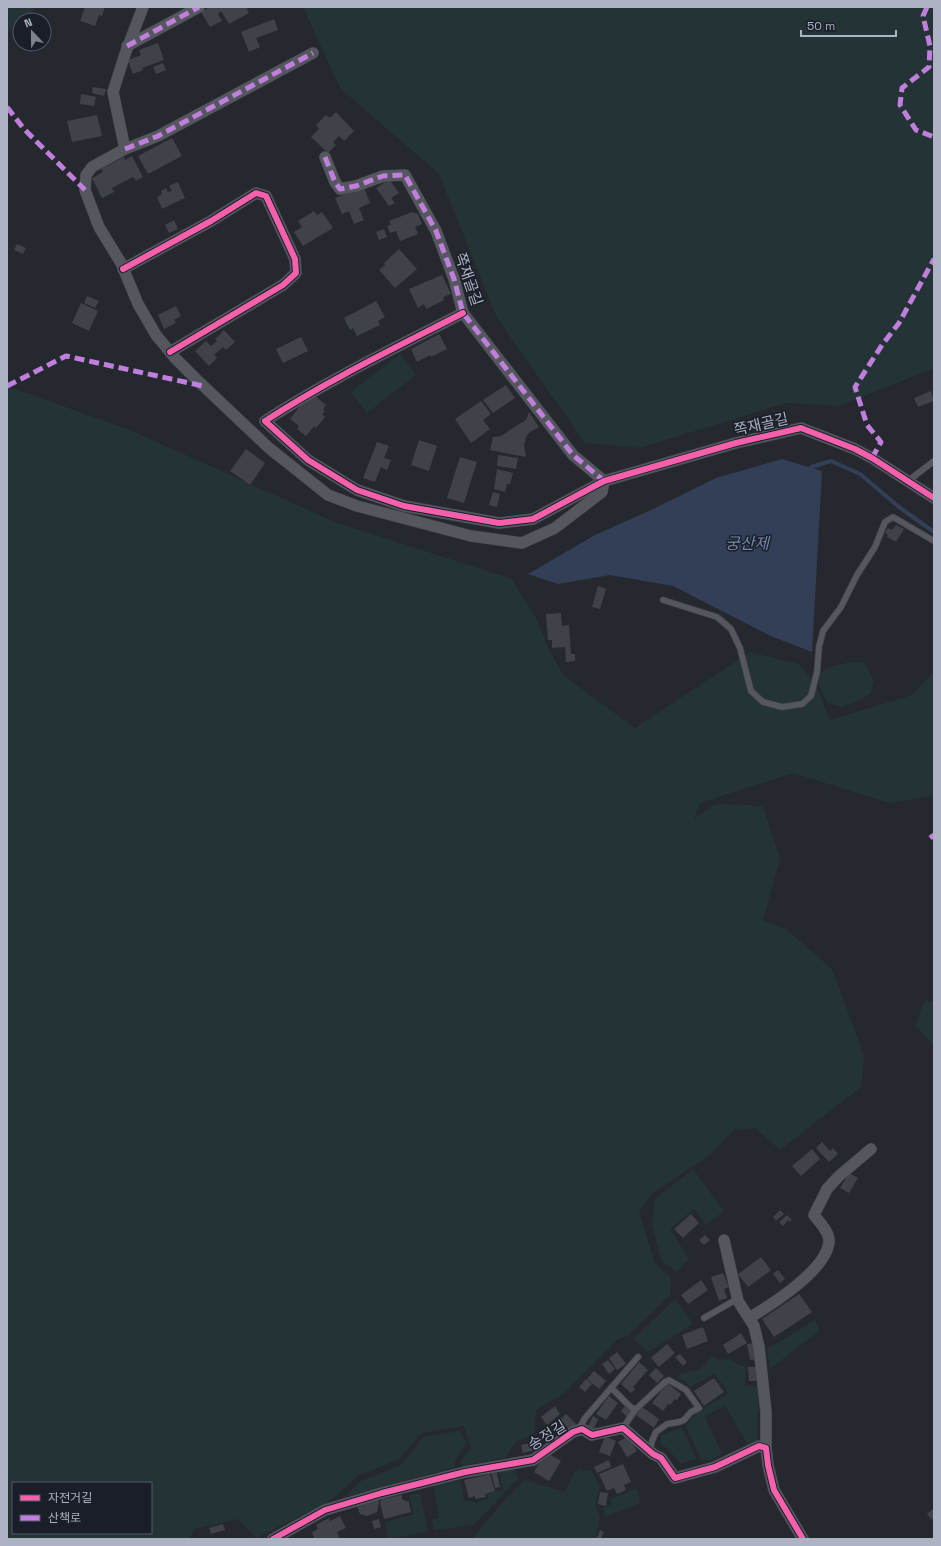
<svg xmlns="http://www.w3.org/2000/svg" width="941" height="1546" viewBox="0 0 941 1546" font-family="'Space Grotesk','Noto Sans KR',sans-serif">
<rect width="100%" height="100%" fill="#25282f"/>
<g fill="#243336" fill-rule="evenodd">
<path d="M7,7H36L22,20H20V22L7,34Z"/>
<path d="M303,7H934V368L840,406L786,403L640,448L585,443L497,318L439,174L340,88Z"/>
<path d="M400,354L416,375L367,413L351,392Z"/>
<path d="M7,386L130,430L335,522L512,579L537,620L548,647L563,675L635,728L750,652L799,664L815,683L830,720L912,695L934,671V796L889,803L793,773L700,803L694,819L716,804L751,805L763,807L780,859L763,920L786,929L832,969L864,1055L861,1087L780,1150L755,1128L734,1130L710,1155L652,1194L639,1212L655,1264L671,1277L670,1295L628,1336L617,1340L562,1395L536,1410L534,1433L515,1443L505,1458L461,1466L460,1461L471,1448L464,1426L422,1433L398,1460L359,1475L330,1501L256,1538L238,1519L194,1529L189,1539H7ZM13,1483H151V1533H13Z"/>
<path d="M850,662H864L874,681L871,693L858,701L842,707L828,703L823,695L819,684L820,673L831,667Z"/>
<path d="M924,1001H934V1045L915,1026Z"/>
<path d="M693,1169L724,1211L706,1225L694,1209L670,1229L689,1259L677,1272L661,1260L652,1225L655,1199Z"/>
<path d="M675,1299L693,1324L648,1352L633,1339Z"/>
<path d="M815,1320L819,1331L770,1369L767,1349Z"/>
<path d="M713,1356L719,1360L730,1359L733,1362L746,1367L745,1386H759L757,1441L747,1443L725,1406L707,1415L705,1418L722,1453L711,1460H701L686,1427C689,1413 718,1401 729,1393L714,1374L690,1387L686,1382L676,1377L683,1373L700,1369Z"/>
<path d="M682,1427L696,1459L681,1464L667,1448L660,1444L661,1435Z"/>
<path d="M460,1431L466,1443L455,1461V1467L343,1498L361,1481L401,1465L423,1437Z"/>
<path d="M515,1469L518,1479L474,1525L434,1530L432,1520L439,1518L433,1485L460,1480L464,1501H473L474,1503L488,1499L487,1494L503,1489L499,1472Z"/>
<path d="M579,1469L592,1471L600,1487L595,1504L600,1517L595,1539H472L506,1498L525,1480L565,1492L574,1473Z"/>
<path d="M637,1488L640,1503L605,1517L603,1508L611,1505V1499Z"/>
<path d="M420,1493L428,1531L388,1539L385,1522L414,1514L409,1495Z"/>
</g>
<path fill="#333f57" d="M782,459L822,471L812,652L771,636L673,586L610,575L558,584L528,574L595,535L651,510L716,478Z"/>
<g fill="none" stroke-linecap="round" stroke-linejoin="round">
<path stroke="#333f57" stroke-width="4" d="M811,467L831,461L860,474L899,507L934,532"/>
</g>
<g fill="#3f4248">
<path d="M85,7H105L102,16L99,15L95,26L80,21Z"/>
<path d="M210,7H246L249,13L229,24L221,11L218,14L222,21L210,27L201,12Z"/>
<path d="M274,19L278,30L256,38L260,47L249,52L241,32Z"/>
<path d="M158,43L164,60L142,68L143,70L133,74L128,60L141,55L139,50Z"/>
<path d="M163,63L166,70L156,74L153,67Z"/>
<path d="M93,87L106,89L104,96L92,93Z"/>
<path d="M81,94L96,97L94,106L80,104Z"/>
<path d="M336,112L354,131L344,141L339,136L333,142L336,145L328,153L311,137L319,129L316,125L326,115L330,118Z"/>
<path d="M97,115L102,136L72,142L67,121Z"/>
<path d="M172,138L182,156L148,174L138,156Z"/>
<path d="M132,156L143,177L136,181L133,177L112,188L114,192L102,198L92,178L103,172L101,169L124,157L125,160Z"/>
<path d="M389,179L399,193L391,198L395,203L389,206L376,188Z"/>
<path d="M178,182L185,198L162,209L157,197L162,194L161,191L166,188L168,192L172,191L169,186Z"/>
<path d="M364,187L370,203L359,208L364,220L354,224L349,211L342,214L335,198Z"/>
<path d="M314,211L317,215L322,212L333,228L303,246L294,232L302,227L298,221Z"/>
<path d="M412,212L418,214L422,224L415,227L418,234L400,241L396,231L390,233L387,226L391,225L389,221Z"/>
<path d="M174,220L178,229L169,233L165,225Z"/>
<path d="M384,229L387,237L379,240L376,232Z"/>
<path d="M17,244L26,248L23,254L14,250Z"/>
<path d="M399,249L417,269L395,288L379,270L385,265L384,263Z"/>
<path d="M442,275L451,294L443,297L444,300L426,309L424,304L418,308L409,289Z"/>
<path d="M87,296L99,301L95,308L84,303Z"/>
<path d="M376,301L385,317L378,321L380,325L357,336L353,328L350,330L344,318Z"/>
<path d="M81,303L98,311L89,331L72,323Z"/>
<path d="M176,306L181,316L174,320L176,323L164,329L158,315Z"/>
<path d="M224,330L235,342L226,350L223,347L214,355L217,358L209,366L195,351L206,341L211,346L217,341L215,339Z"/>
<path d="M439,334L447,349L431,357L430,355L417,362L411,349Z"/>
<path d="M301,337L308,351L283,363L276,349Z"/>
<path d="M506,385L515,398L493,413L483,400Z"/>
<path d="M931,391L934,401L918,407L914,398Z"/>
<path d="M308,396L312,399L315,396L326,405L323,409L325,411L322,414L325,417L316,428L314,426L306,436L297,429L299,426L290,419Z"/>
<path d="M481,401L491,414L483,420L490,429L471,443L455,419Z"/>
<path d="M529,412L539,427L530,432L526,437L524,445L526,457L490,450L493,437L501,436L516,426L526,420Z"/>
<path d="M419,440L437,446L429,471L411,465Z"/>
<path d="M377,442L389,446L384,458L391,460L387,470L381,467L375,482L363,478Z"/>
<path d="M246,449L265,463L250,485L230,471Z"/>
<path d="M498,455L518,458L516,469L497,466Z"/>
<path d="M460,457L477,462L464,503L447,498Z"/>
<path d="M497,469L513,473L510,484H507L505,492L494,489Z"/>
<path d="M493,492L500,494L497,507L489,505Z"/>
<path d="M896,525L904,529L896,542L887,537L888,535L885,533L888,528L892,530Z"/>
<path d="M598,586L606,589L600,609L592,607Z"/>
<path d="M561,613L562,626L569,625L571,654H575V661L566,662L565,647L552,648V640H548L546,614Z"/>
<path d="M822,1142L830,1151L833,1148L838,1154L829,1162L816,1148Z"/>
<path d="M812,1149L820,1159L801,1176L792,1166Z"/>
<path d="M849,1173L858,1178L849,1193L840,1188Z"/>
<path d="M780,1210L784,1214L776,1221L773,1217Z"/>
<path d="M691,1214L699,1223L683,1238L674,1229Z"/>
<path d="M787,1215L792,1220L789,1222L788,1220L783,1226L779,1222Z"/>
<path d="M705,1235L710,1240L704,1245L699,1240Z"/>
<path d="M761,1257L771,1270L748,1287L738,1274Z"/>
<path d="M778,1270L785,1279L780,1283L773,1274Z"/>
<path d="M723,1273L729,1287L724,1289L727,1298L719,1301L711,1277Z"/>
<path d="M701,1280L708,1290L688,1304L681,1295Z"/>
<path d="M799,1294L812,1312L774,1337L762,1319Z"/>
<path d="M703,1327L708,1341L687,1349L682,1335Z"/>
<path d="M741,1333L747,1343L728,1354L723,1345Z"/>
<path d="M756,1343L758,1359L750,1360L747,1344Z"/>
<path d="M667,1344L675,1353L659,1367L651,1358Z"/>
<path d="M617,1352L626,1364L617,1370L609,1358Z"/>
<path d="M680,1354L687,1362L683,1366L675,1357Z"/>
<path d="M608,1360L615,1369L609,1374L602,1364Z"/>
<path d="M639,1362L648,1370L633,1387L635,1389L631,1393L621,1384Z"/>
<path d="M748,1367H758L759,1381H749Z"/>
<path d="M656,1368L664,1376L657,1383L649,1375Z"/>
<path d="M594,1371L606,1381L599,1389L587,1379Z"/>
<path d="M714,1378L724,1392L704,1406L694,1391Z"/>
<path d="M586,1379L592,1384L585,1392L579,1387Z"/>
<path d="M667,1383L681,1394L677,1400L675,1399L670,1405L668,1404L663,1411L652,1403Z"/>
<path d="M609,1396L618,1403L606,1420L596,1414Z"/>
<path d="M555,1406L560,1414L547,1425L541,1417Z"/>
<path d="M625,1406L631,1412L627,1417L621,1411Z"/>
<path d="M642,1407L659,1419L654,1428L636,1415Z"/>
<path d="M566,1414L577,1425L571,1431L560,1420Z"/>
<path d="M593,1416L598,1419L594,1429L588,1426Z"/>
<path d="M605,1436L616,1441L610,1456L599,1452Z"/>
<path d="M628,1436L637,1451L627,1457L618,1442Z"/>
<path d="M534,1442L535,1450L523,1453L521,1445Z"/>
<path d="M546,1452L561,1461L549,1481L534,1472Z"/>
<path d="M609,1460L611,1467L597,1473L594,1467Z"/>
<path d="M623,1464L631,1482L624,1485L626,1490L617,1494L614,1488L607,1491L599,1474Z"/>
<path d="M496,1470L500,1487L495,1488L491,1471Z"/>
<path d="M490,1474L495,1491L485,1494L486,1497L475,1499V1496L469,1498L464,1480Z"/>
<path d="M600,1492L608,1493L606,1506L598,1504Z"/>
<path d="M402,1495V1499L409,1502L411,1512L384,1519L380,1503L382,1499Z"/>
<path d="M378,1498L379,1502L377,1512L367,1516L360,1514L357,1506Z"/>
<path d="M934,1508V1518L932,1520L927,1514Z"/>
<path d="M340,1516L346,1528L337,1532L340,1539H316L314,1538L312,1532L318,1529L316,1525L329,1518L330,1521Z"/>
<path d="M379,1519L381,1527L374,1529L372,1521Z"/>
<path d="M223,1524L225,1530L211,1534L209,1528Z"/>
<path d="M600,1530L604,1532L601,1539H596Z"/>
</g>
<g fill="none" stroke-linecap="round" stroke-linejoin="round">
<defs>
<g id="lane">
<path d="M908,481L934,461"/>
<path d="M663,600L717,617L731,629L740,648L751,691L763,702L782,707L802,704L811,696L817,672L819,647L823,631L841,607L857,575L875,547L885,522L893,517L934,541"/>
<path d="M704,1318L737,1299"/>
<path d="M611,1388L638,1357"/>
<path d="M623,1428L635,1410L665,1382L669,1380L686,1390L699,1408L691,1412L684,1420L679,1422L667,1424L656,1432L652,1441L650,1452"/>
<path d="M579,1429L585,1418L611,1388C620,1395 625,1404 635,1410"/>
</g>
<g id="street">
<path d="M143,7L125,54L113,92L125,149L92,167L86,175L85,190L99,227L121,263L138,304L156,335L175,358L195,378L269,448L328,495L357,506L471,536L522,543L555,528L602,492L604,481"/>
<path d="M127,46L199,7"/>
<path d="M125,149L158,136L313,53"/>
<path d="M325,157L335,182L340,189L356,186L383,176L405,175L436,231L454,279L463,313L573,455L604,481"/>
<path d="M123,269L211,221L256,193L266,196L295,259L296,273L283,285L170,352"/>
<path d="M463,313C397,347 328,380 265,421L308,460L357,490L404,506L499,523L533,519L604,481L736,443L801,428L855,449L872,458L934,498"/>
<path d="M724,1240L738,1301L754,1326L759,1347L766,1412V1448"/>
<path d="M749,1318C771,1305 828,1269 829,1241C829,1231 819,1222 814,1215L827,1189L839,1176L871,1149"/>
<path d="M273,1539L325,1510L382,1493L465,1472L533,1460L573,1432L582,1429L592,1435L623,1428L653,1454L661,1458L675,1478L715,1467L759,1446L766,1448L768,1465L774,1490L803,1539"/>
</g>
</defs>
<use href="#lane" stroke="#42444a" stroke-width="7"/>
<use href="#street" stroke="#42444a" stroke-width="12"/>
<use href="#lane" stroke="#54575e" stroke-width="5.5"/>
<use href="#street" stroke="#54575e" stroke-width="11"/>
<g stroke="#c07fdc" stroke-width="5" stroke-dasharray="10 5" stroke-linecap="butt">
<path d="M927,7L923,16L930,46L929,67L902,88L900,105L916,130L934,137"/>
<path d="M127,46L199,7"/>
<path d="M7,107L24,129L85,190"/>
<path d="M125,149L158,136L313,53"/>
<path d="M325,157L335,182L340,189L356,186L383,176L405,175L436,231L454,279L463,313L573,455L604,481L603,482"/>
<path d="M7,386L66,356L203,386"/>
<path d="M872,458L881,442L867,425L855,387L882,345L899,323L934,259"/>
<path d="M930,838L934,835"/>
</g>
<defs>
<g id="cycleway">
<path d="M123,269L211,221L256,193L266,196L295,259L296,273L283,285L170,352"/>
<path d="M463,313C397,347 328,380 265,421L308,460L357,490L404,506L499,523L533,519L604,481L736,443L801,428L855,449L872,458L934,498"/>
<path d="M273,1539L325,1510L382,1493L465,1472L533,1460L573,1432L582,1429L592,1435L623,1428L653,1454L661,1458L675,1478L715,1467L759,1446L766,1448L768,1465L774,1490L803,1539"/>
</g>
</defs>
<use href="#cycleway" stroke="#191e29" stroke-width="8"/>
<use href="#cycleway" stroke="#f560ab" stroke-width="6"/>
</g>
<g text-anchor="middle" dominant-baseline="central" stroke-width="3" stroke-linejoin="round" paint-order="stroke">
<g font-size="15" fill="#adb3c2" stroke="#191e29">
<text transform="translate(469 279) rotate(71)">쪽재골길</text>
<text transform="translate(761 424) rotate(-13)">쪽재골길</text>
<text transform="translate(547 1435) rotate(-32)">송정길</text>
</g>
<g font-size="16" font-style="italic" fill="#7688aa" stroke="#191e29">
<text x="747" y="543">궁산제</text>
</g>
</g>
<rect width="941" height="1546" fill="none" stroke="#adb3c2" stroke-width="16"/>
<rect x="12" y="1482" width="140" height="52" fill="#191e29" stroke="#545a66"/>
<rect x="20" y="1495" width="20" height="6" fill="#f560ab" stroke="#545a66"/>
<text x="48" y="1502" font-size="12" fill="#adb3c2">자전거길</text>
<rect x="20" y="1515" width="20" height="6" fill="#c07fdc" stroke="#545a66"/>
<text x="48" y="1522" font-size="12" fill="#adb3c2">산책로</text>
<g transform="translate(32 32) rotate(338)"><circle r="19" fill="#191e29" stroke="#545a66"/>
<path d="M0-3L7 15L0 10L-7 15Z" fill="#7d828f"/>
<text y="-6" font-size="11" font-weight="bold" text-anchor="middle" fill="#adb3c2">N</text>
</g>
<path d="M801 30v6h95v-6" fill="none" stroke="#adb3c2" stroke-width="2"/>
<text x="807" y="30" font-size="12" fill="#adb3c2" stroke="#191e29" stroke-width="3" paint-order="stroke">50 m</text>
</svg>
